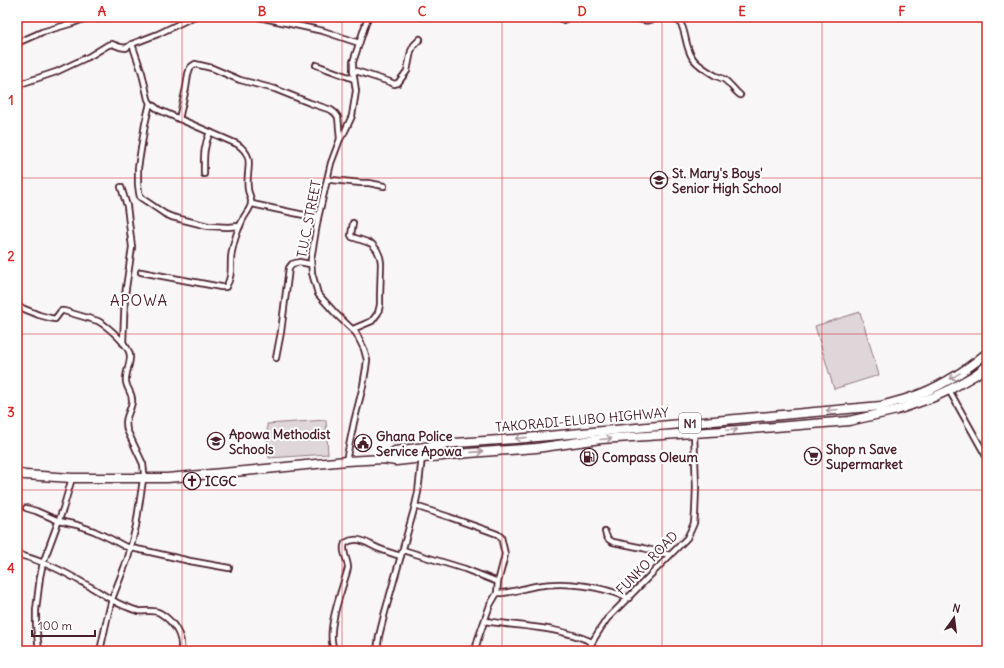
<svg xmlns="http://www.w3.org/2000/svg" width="1004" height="668" viewBox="0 0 1004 668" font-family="Delius,sans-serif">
<rect width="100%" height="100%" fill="#f8f6f7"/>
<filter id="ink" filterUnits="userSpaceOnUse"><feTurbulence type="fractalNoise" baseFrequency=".025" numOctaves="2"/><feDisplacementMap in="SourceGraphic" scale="8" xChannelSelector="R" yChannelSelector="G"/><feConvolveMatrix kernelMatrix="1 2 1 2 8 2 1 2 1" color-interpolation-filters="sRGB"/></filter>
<g filter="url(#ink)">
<g fill="#ded6d9" stroke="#947a82">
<path d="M860,312L879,375L834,389L815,326Z"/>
<path d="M326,420L328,454L269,458L267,424Z"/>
</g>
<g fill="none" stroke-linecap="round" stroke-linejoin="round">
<defs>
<g id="street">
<path d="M259,17L323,31L359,43"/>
<path d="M558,17L563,20L566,19L568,17"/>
<path d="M635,17C644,23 652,20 661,17"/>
<path d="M676,17C687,28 684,45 692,57C696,64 709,72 716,76C719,77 722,78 725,80C730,84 735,91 740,95"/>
<path d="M17,43L42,32L73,23L89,17"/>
<path d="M132,44L142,73L148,99L150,103L159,110L237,144C257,158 245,169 248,189C248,193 252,198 251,203C251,209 245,214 243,219C238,229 234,241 232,251C229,265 234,273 226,287H221L141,272"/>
<path d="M316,65L354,79"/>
<path d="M353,70L390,82L394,84L398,83L407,71L411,51L414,45L420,39"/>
<path d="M17,85L56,72L90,56L108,45L112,44L120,47L126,48L132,44L158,34L193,17"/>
<path d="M150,103L145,124L138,168V184L139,192L140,197L165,214L172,217L208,226L228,227L240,226"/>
<path d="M179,119L186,88L188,74L190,68L192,66L195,64L212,68L240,80L275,89L310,103L331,110L335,113L338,117L340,139"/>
<path d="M204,174C204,157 203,148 210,132"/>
<path d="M327,180H332L361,183H369L384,186"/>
<path d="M121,187L127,206L132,247L125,295L123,343"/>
<path d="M252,204L318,218"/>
<path d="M353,223L351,235L352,237L367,242L372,244L377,250L380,257L381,263L380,296V305L378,313L372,321L353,329"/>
<path d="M17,306L39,315L50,318L55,319L61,311H64L98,321C107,326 131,346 130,357C130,365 125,374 126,382C127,390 133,393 132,402C130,414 124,416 127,430L143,464L144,473L136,526L128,558L112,599L107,619L100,651"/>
<path d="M276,358L281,332L289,268L292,264L299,262L310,264"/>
<path d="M949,390L987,458"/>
<path d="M346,461L354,422L363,386L366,368L367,360L364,349L356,333L336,314L318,294L312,273L311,259L318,218L331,163L340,139L345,131L352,116L356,91L353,70V62L368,17"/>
<path d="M415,506L449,517L489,531L497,534L501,537L502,541L505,554L504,559L498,582L497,593L490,605L478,639L475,651"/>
<path d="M26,508L36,511L59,521L77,525L94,531L111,539L124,546L131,548L146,551L190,561L229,568"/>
<path d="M605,532C606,537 608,540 613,542L643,548L670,555"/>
<path d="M403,550L465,569L498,582"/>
<path d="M17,554C26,557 35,559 43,563C58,568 73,577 87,585C99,591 110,600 122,605C128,607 133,610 139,611C146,612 154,609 160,613C173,621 183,635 181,651"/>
<path d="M497,593C510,594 523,588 536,586C566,581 601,586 629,598"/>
<path d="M485,621C521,627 557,626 592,642"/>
<path d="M39,651L36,624V610L40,577L43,563L63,509L72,478"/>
<path d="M335,651C324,633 343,588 348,568C348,559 341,551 345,543C359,535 367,544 380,549C387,552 394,554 401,556"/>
<path d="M377,651L379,636L385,612L415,506L418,492L422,457"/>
<path d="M588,651C593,639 600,629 607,619L687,538L691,530L694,523L695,513L696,487L694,433"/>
</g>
<g id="highway">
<path d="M383,459L395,451L455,443L515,439L881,406C890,403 900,401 909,398C937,389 964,372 987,353"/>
<path d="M17,473L25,475L72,478H167L266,469L346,461L383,459L396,461L469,453L536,448L601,439L739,430L849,421L897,410L934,397L949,390L975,375L987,366"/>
</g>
</defs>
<use href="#street" stroke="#4a1f2b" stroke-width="8"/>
<use href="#highway" stroke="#4a1f2b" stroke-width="11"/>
<use href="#street" stroke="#fff" stroke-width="4.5"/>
<use href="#highway" stroke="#fff" stroke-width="8"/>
</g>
<defs><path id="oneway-shaft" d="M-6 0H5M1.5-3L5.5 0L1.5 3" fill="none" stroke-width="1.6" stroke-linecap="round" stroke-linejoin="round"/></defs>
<g stroke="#ae9aa0">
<use href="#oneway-shaft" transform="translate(955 376) rotate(148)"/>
<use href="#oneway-shaft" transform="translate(832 410) rotate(175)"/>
<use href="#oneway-shaft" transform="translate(732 430) rotate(-3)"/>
<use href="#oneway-shaft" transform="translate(521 438) rotate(174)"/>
<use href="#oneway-shaft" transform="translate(606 439) rotate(-5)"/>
<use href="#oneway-shaft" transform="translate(477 452) rotate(-4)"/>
</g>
</g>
<path fill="none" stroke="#d62828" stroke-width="1" stroke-opacity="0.55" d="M182,17V651M342,17V651M502,17V651M662,17V651M822,17V651M17,178H987M17,334H987M17,490H987"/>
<defs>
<symbol id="school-ring" viewBox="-11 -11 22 22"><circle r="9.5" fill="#fff" stroke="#4a1f2b" stroke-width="1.5"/><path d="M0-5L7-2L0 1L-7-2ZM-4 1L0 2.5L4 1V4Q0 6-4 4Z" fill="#4a1f2b"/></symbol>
<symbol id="civic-ring" viewBox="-11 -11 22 22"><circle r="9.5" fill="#fff" stroke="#4a1f2b" stroke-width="1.5"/><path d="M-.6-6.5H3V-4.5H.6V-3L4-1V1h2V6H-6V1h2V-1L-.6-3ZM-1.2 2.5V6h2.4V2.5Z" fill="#4a1f2b"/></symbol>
<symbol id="supermarket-ring" viewBox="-11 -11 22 22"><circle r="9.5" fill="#fff" stroke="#4a1f2b" stroke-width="1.5"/><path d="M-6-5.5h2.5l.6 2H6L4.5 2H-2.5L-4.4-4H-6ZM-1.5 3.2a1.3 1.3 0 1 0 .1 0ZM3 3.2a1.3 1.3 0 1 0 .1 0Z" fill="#4a1f2b"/></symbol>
<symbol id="fuel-ring" viewBox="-11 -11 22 22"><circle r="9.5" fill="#fff" stroke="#4a1f2b" stroke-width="1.5"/><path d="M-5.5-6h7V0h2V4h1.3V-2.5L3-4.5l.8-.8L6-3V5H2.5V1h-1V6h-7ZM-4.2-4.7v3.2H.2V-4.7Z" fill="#4a1f2b"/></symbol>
<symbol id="church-ring" viewBox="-11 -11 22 22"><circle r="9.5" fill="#fff" stroke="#4a1f2b" stroke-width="1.5"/><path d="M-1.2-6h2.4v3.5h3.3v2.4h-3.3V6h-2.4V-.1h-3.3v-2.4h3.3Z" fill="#4a1f2b"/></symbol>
</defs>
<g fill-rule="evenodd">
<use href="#school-ring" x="649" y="170" width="20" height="20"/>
<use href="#school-ring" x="206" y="431" width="20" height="20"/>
<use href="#civic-ring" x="353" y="433" width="20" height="20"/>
<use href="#supermarket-ring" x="803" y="446" width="20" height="20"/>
<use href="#fuel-ring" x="579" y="447" width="20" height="20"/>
<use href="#church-ring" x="182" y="471" width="20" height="20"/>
</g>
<g text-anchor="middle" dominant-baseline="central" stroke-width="4" stroke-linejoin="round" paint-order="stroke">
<rect fill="#fff" stroke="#80626b" stroke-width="1" x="679" y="413" width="22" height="20" rx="3"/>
<g font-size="12" font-weight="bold" fill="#4a1f2b">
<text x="690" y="423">N1</text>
</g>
<g font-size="13" font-weight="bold" fill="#4a1f2b" stroke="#fff" text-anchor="start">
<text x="672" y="173">St. Mary's Boys'<tspan x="672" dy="15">Senior High School</tspan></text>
<text x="229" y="434">Apowa Methodist<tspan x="229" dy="15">Schools</tspan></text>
<text x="376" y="436">Ghana Police<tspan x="376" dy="15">Service Apowa</tspan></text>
<text x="826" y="449">Shop n Save<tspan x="826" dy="15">Supermarket</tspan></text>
<text x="602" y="457">Compass Oleum</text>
<text x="205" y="481">ICGC</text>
</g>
<g font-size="13" fill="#4a1f2b" stroke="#fff">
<text transform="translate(309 219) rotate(-79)">T.U.C. STREET</text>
<text transform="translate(582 420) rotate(-5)">TAKORADI-ELUBO HIGHWAY</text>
<text transform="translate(647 563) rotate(-46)">FUNKO ROAD</text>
</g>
<g font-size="15" letter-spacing="1" fill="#4a1f2b" stroke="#fff">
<text x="139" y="300">APOWA</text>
</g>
</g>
<rect width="1004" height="668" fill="none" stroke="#fff" stroke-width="44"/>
<g transform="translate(954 618) rotate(14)" stroke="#ffffff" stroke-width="3" paint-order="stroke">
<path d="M0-3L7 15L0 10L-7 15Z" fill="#4a1f2b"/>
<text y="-6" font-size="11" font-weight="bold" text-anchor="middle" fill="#4a1f2b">N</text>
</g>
<path d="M32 630v6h63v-6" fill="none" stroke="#4a1f2b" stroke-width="2"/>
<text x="38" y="630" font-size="12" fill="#4a1f2b" stroke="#ffffff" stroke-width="3" paint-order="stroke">100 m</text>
<rect x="22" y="22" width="960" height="624" fill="none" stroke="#d62828" stroke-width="1.5"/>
<g font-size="13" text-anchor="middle" font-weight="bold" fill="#d62828">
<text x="102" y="16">A</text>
<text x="262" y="16">B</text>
<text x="422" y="16">C</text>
<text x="582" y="16">D</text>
<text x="742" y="16">E</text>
<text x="902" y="16">F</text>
<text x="11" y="105">1</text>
<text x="11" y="261">2</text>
<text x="11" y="417">3</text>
<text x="11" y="573">4</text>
</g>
</svg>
